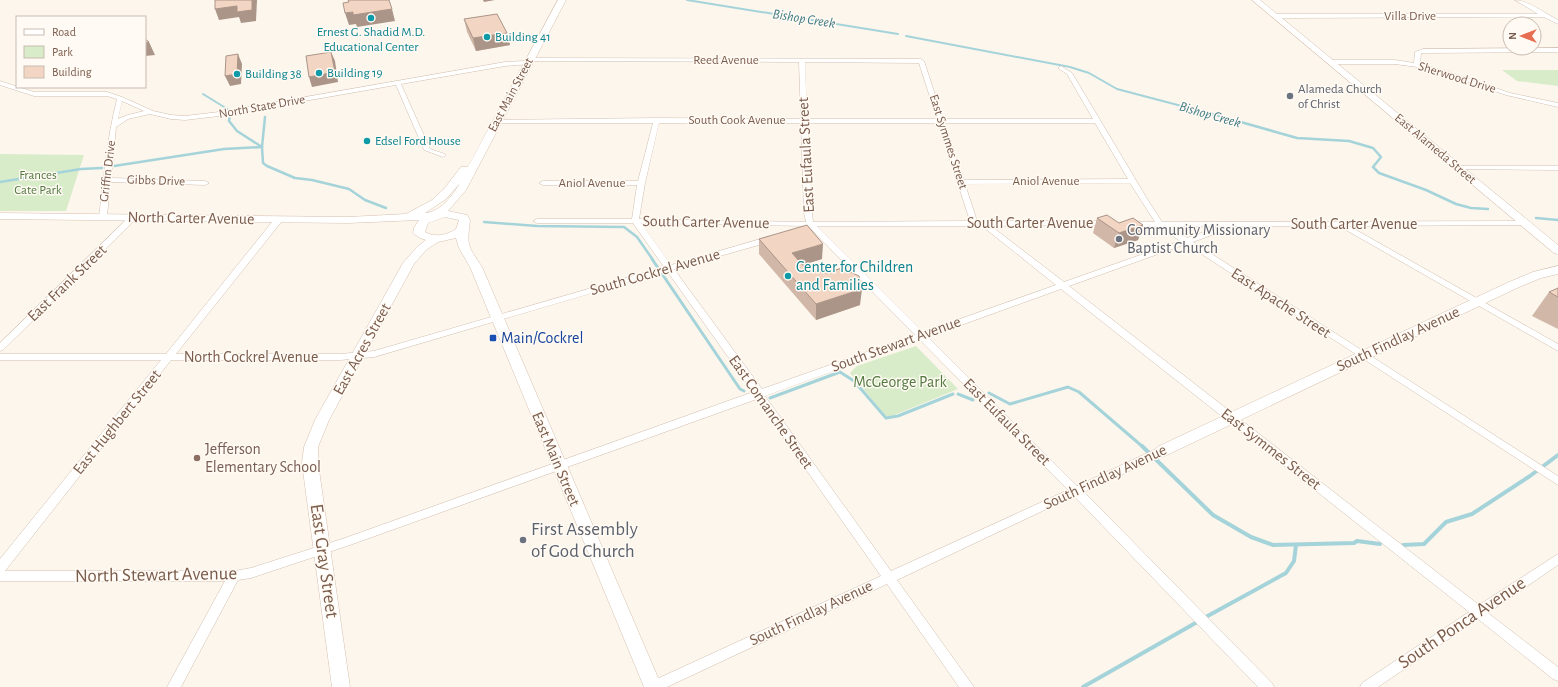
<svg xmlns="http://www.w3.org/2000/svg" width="1558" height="687" viewBox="0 0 1558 687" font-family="'Alegreya Sans',sans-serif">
<rect width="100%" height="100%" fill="#fdf6ec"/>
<g fill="#d8ecc9">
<path d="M1502,70H1558V86L1517,81Z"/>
<path d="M0,154L84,155L66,211H0Z"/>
<path d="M916,346L958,389L892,416H886L850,373L857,366Z"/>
</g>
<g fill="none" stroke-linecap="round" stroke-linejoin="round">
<g stroke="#a5d3da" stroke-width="2">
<path d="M687,0L898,34"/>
<path d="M906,36L1070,67L1089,73L1117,89L1212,114"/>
<path d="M203,94L229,110"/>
</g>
<g stroke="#a5d3da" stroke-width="2.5">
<path d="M1209,113L1297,138L1349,141L1373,148L1381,157L1373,167L1379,173L1426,190L1456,204L1471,208L1488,209"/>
<path d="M230,115L229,121L237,131L262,147L263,163L267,166L295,178L312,180L349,189L365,200L386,208"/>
<path d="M114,166L224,149L262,147L265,117"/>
<path d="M0,182L81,169L102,168"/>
<path d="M1536,218L1558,220"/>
<path d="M484,222L537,226L624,227L637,237L653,260"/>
</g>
<g stroke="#a5d3da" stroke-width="3">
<path d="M652,259L740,389L744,391"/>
<path d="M989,393L1010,404L1068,387L1079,392L1143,447"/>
<path d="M958,394L973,400"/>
<path d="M770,398L840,372L854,381L886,418L898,416L953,394"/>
</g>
<g stroke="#a5d3da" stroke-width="4">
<path d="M1142,446L1213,515L1251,537L1273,545L1354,543L1357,541L1380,544"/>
<path d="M1403,545L1424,544L1446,522L1472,514L1530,476L1558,455"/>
<path d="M1204,618L1286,573L1294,561L1296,545"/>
<path d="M1083,687L1199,621"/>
</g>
<defs>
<g id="street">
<path d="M1515,0C1527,0 1546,14 1558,20V24L1544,17L1275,18L1272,16L1275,14H1538Z"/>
<path d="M1558,48V52L1423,53H1421L1420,64L1446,71L1510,93L1558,103V107L1506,95L1442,73L1417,67L1395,64H1330L1327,62L1330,60H1395L1414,63L1415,52L1423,49Z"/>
<path d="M529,58L921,59L924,61L943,119H1093L1067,74L1058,68L1061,66L1072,73L1146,197L1162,222L1527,221L1528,223L1524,225L1349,226L1558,344V351L1339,226H1236L1193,242L1558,476V485L1186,244L1069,286L1479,605L1558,554V565L1488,613L1558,667V681L1553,679L1478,619L1378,687H1360L1362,683L1469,612L1061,289L928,337L1077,486L1158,448L1162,447L1166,448L1167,451L1166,454L1084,492L1272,683L1274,687H1258L1074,496L897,580L974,687H959L887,584L667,687H646L648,683L881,576L762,407L757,399L350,545L251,578L238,580L181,687H167L225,581H0V559L161,360H0V354H166L276,217H282V221L176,354H340L374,351L664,267L633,223H537L533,221L537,219H632L637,185H543L539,183L543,181H638L653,123H497L494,121L495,120L657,118L801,119L799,62L531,61L528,59ZM805,62L919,63L937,119H807ZM659,123H801L804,213L806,222L639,219L645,183ZM808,123H938L970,221L813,222L812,213ZM945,123H1095L1128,179L964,180ZM1130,183L1155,222H1127V226H1158L1180,241L1064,282L991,226L1107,225L1111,223L1110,221H977L965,184ZM641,223L808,226L915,335L762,389L674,269L773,241L774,239L773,237H767L671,265ZM817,226H982L1056,285L923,332ZM1169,226H1221L1187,238ZM667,271L753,392L345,538L251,568L234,571H5L171,360H340L374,357ZM920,340L1068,490L891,571L765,396Z"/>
<path d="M528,61L530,62V64L505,66L401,84L430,149L445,154V156L443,157L424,150L396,85L219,116L185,120L171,119L150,114L128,119L116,127L111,178L205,181L209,183L205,185L110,182L107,217L103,219L99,217C104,177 107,138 117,99L107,96H34L0,85V81L34,92H107L122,97L153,111L171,115L185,116L219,112L505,62ZM122,101L144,111L128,115L118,119Z"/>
<path d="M1457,166H1558V170L1455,169L1454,168Z"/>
<path d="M131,215H134L138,217L3,350L0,351V343Z"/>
</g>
<g id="secondary">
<path d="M558,0H566L466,190L448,211L467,215L470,220C467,247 467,244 482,267L662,687H644L470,267L459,248L456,238L438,242L426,250L414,264L329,420L318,447V463L350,687H332L302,463L304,447L315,420L403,263L418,246L426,240L420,238L413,233L414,228L419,220L348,223L0,219V213L348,217L406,214L432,200L444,189L461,167H468ZM460,183C453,195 441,212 425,213L446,199ZM445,217L459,220L456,229C447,235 435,238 425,232L428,223Z"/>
<path d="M1252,0H1260L1558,245V254L1554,253Z"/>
<path d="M1558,266V274L1541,278L1517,288L1167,455L1162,457L1157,455L1155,451L1157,447L1509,282L1533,272Z"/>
</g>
</defs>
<use href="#street" stroke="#d1beb0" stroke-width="1"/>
<use href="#secondary" stroke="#d6c0b0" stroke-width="1"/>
<use href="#street" fill="#fff" fill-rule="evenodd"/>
<use href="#secondary" fill="#fff" fill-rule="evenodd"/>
</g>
<g fill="#d1b7a8">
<path d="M464,19L507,33L510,45L476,51L467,32Z"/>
<path d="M1097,218L1119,223L1143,225L1138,240L1114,248L1093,233Z"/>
<path d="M759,239L822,259L803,265L807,270L860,305L816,320L759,254Z"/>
<path d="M1558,288V329L1532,316L1549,292Z"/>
</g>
<g fill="#aa9588">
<path d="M252,0H257L256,21L241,23L239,17L219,20L215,9Z"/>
<path d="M483,0H495L484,2Z"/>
<path d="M392,9L395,21L357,27L356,24L349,25L345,13Z"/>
<path d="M507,33L510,45L476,51L473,38Z"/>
<path d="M149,42L155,55L145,56V43Z"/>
<path d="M331,52L335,61L338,82L312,87L309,77Z"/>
<path d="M238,54L242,64L241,84L230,86L225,76Z"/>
<path d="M1143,225L1138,240L1114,248L1119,233Z"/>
<path d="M823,244L822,259L792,268V253Z"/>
<path d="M862,289L860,305L816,320V304Z"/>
</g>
<g fill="#f3d5c3" stroke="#aa9588">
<path d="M215,0H252V10L237,12V6L215,9Z"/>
<path d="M348,0H389L392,9L353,15V12L345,13L343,3L349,2Z"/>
<path d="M497,14L507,33L473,38L464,19Z"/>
<path d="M145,39L149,42L145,43Z"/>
<path d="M331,52L335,72L309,77L306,56Z"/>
<path d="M238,54L237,74L225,76L226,56Z"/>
<path d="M1107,215L1119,223L1133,218L1143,225L1119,233L1097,218Z"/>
<path d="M807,225L823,244L792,253L807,270L827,273L842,268L859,276L862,289L816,304L759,239Z"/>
<path d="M1558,288V297L1549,292Z"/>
</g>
<g fill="#0f9aa8" stroke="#fffaf3" stroke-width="1.5">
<circle cx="371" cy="18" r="4"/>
<circle cx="487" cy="37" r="4"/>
<circle cx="319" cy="73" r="4"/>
<circle cx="237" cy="74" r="4"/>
<circle cx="367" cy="141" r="4"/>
<circle cx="788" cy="276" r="4"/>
</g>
<g fill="#6b7280" stroke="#fffaf3" stroke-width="1.5">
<circle cx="1290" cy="96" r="4"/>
<circle cx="1119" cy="239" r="4"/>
<circle cx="523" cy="540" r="4"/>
</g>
<rect fill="#1a4fb4" stroke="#fffaf3" stroke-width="1.5" x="489" y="334" width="8" height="8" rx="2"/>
<circle fill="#8d6e63" stroke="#fffaf3" stroke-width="1.5" cx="197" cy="458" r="4"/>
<g text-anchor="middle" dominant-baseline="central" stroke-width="3" stroke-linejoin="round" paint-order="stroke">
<g font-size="13" fill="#7a5c4d" stroke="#fffaf3">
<text x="1410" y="16">Villa Drive</text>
<text x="726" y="60">Reed Avenue</text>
<text transform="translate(1457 78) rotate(17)">Sherwood Drive</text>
<text transform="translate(511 95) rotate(-62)">East Main Street</text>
<text transform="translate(262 107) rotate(-10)">North State Drive</text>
<text x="737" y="120">South Cook Avenue</text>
<text transform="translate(948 142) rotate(72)">East Symmes Street</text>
<text transform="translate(1435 149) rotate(40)">East Alameda Street</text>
<text transform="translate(108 171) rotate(-83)">Griffin Drive</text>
<text transform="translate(156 181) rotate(2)">Gibbs Drive</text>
<text x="1046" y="181">Aniol Avenue</text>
<text x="592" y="183">Aniol Avenue</text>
</g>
<g font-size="13" fill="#0d838f" stroke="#fffaf3" text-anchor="start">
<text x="371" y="32" text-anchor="middle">Ernest G. Shadid M.D.<tspan x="371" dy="15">Educational Center</tspan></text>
<text x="495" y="37">Building 41</text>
<text x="327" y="73">Building 19</text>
<text x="245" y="74">Building 38</text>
<text x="375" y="141">Edsel Ford House</text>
</g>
<g font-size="13" fill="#5b616d" stroke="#fffaf3" text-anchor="start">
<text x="1298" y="89">Alameda Church<tspan x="1298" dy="15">of Christ</tspan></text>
</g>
<g font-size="13" fill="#537a41" stroke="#fffaf3">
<text x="38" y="175">Frances<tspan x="38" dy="15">Cate Park</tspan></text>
</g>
<g font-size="14" font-style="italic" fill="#437c86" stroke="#fffaf3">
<text transform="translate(804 19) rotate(9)">Bishop Creek</text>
<text transform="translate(1210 115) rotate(16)">Bishop Creek</text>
</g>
<g font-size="16" fill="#7a5c4d" stroke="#fffaf3">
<text transform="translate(806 155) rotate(-93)">East Eufaula Street</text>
<text transform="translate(191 218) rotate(1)">North Carter Avenue</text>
<text transform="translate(706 222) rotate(1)">South Carter Avenue</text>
<text x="1030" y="223">South Carter Avenue</text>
<text x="1354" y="224">South Carter Avenue</text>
<text transform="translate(655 272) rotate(-16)">South Cockrel Avenue</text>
<text transform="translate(67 283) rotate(-44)">East Frank Street</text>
<text transform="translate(1281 303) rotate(33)">East Apache Street</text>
<text transform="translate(1398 339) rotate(-25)">South Findlay Avenue</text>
<text transform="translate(896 344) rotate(-20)">South Stewart Avenue</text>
<text transform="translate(362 349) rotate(-61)">East Acres Street</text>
<text x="251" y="357">North Cockrel Avenue</text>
<text transform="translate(771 412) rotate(55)">East Comanche Street</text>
<text transform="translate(117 422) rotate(-51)">East Hughbert Street</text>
<text transform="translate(1007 422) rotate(45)">East Eufaula Street</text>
<text transform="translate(1271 449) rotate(38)">East Symmes Street</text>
<text transform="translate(556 459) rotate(67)">East Main Street</text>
<text transform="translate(1105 477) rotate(-25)">South Findlay Avenue</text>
<text transform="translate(811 613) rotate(-25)">South Findlay Avenue</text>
</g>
<g font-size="16" fill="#5b616d" stroke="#fffaf3" text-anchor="start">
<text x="1127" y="230">Community Missionary<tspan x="1127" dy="18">Baptist Church</tspan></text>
</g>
<g font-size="16" fill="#0d838f" stroke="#fffaf3" text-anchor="start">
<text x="796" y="267">Center for Children<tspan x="796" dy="18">and Families</tspan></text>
</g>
<g font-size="16" fill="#164399" stroke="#fffaf3" text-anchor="start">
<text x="501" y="338">Main/Cockrel</text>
</g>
<g font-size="16" fill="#537a41" stroke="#fffaf3">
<text x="900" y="382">McGeorge Park</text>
</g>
<g font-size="16" fill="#785e54" stroke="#fffaf3" text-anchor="start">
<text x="205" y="449">Jefferson<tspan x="205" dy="18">Elementary School</tspan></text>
</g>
<g font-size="19" fill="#5b616d" stroke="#fffaf3" text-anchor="start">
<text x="531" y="529">First Assembly<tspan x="531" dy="22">of God Church</tspan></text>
</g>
<g font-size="19" fill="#7a5c4d" stroke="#fffaf3">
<text transform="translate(324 561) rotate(82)">East Gray Street</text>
<text transform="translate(156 575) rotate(-1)">North Stewart Avenue</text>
<text transform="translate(1462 623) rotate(-34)">South Ponca Avenue</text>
</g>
</g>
<rect x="16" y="16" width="130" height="72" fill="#fffaf3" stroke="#cabbb1"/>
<rect x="24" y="29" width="20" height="6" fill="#ffffff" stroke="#cabbb1"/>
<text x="52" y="36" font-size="12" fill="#7a5c4d">Road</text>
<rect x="24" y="46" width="20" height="12" fill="#d8ecc9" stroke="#cabbb1"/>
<text x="52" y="56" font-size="12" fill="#7a5c4d">Park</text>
<rect x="24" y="66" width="20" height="12" fill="#f3d5c3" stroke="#cabbb1"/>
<text x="52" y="76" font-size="12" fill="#7a5c4d">Building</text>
<g transform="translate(1522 36) rotate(270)"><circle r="19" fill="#fffaf3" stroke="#cabbb1"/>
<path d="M0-3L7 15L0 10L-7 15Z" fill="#e76f51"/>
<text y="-6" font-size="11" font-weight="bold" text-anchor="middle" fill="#7a5c4d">N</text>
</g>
</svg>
